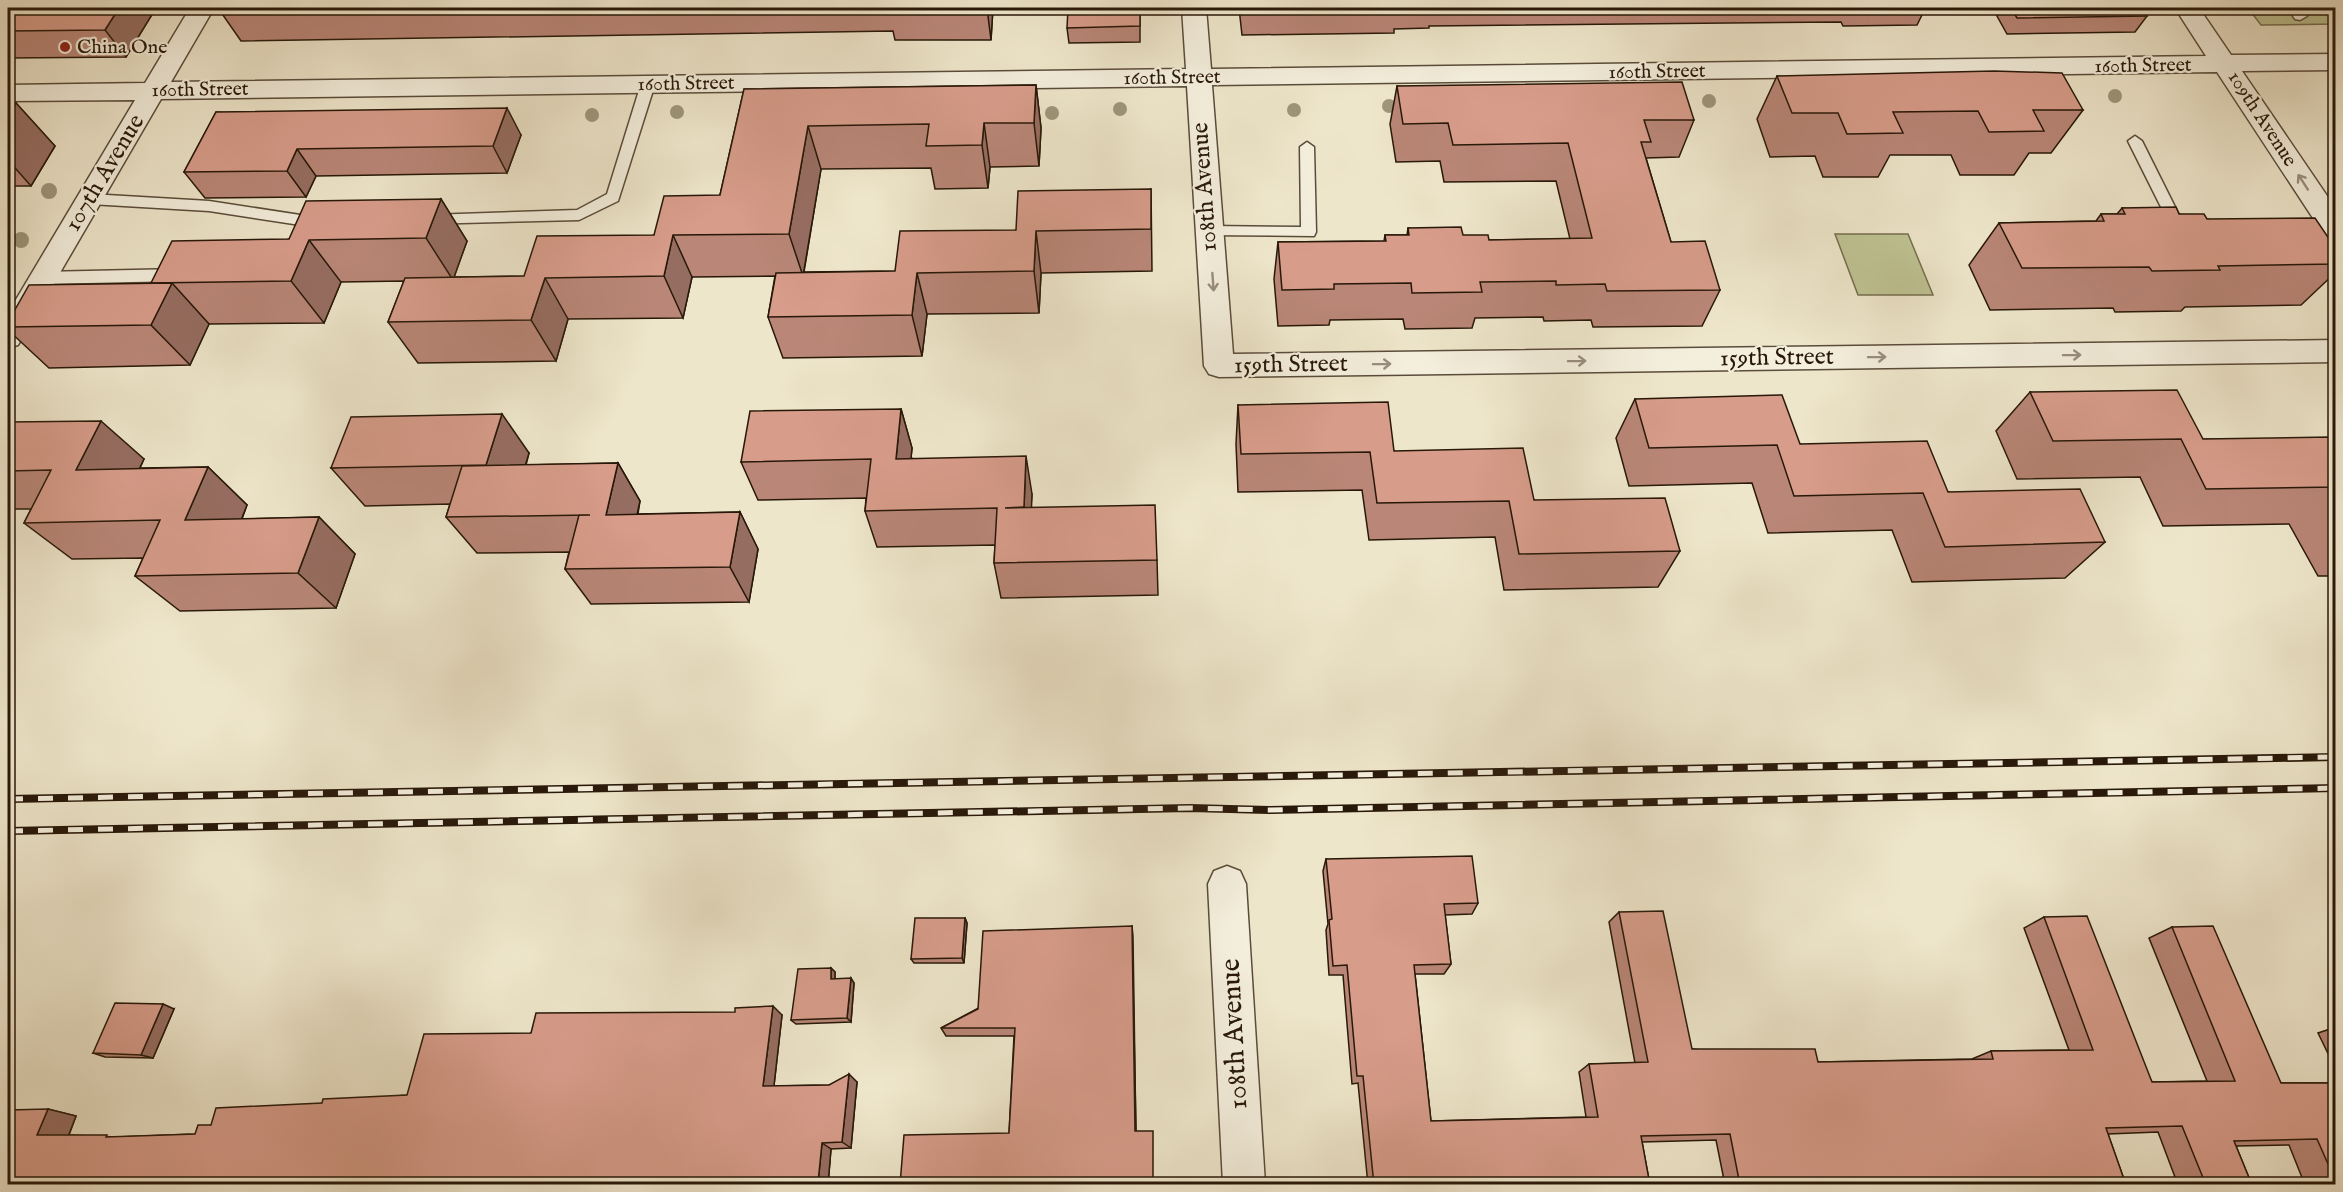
<svg xmlns="http://www.w3.org/2000/svg" width="2343" height="1192" viewBox="0 0 2343 1192" font-family="'IM FELL English',serif">
<rect width="100%" height="100%" fill="#eee6cb"/>
<filter id="stains"><feTurbulence type="fractalNoise" baseFrequency=".00333" numOctaves="4"/><feColorMatrix values="0 0 0 0 .2 0 0 0 0 .09 0 0 0 0 .02 0 0 0 .5 -.17"/></filter>
<radialGradient id="worn" r=".72"><stop offset=".6" stop-color="#630" stop-opacity="0"/><stop offset="1" stop-color="#630" stop-opacity=".3"/></radialGradient>
<g fill="#bfc393" stroke="#746e4e" stroke-width="1.5">
<path d="M2248,8H2335V24L2261,25Z"/>
<path d="M1835,234H1908L1933,295H1858Z"/>
</g>
<g fill="none" stroke-linecap="round" stroke-linejoin="round">
<defs>
<g id="service">
<path d="M2288,8H2300L2307,16L2300,20L2295,19Z"/>
<path d="M648,79L655,84L618,201L579,220L424,224L422,220L424,216L429,215L577,210L607,194L641,84Z"/>
<path d="M2135,136L2142,141L2185,227L2183,231L2178,232L2171,227L2128,141Z"/>
<path d="M1307,142L1314,147L1316,232L1314,236L1204,235L1202,231L1204,227L1209,226L1301,227L1300,147Z"/>
<path d="M90,194L209,201L320,218L327,223L320,228L209,211L90,204L83,199Z"/>
<path d="M179,269L184,271L187,275L184,279L179,281L42,284L37,282L34,278L37,274L42,272Z"/>
</g>
<g id="minor">
<path d="M190,8H214L171,82L1186,69L1182,8H1206L1211,69L2206,56L2175,8H2199L2231,55L2336,54V70L2242,71L2336,209V241L2326,238L2217,72L1212,85L1233,354L2336,340V362L1219,377L1209,374L1204,366L1187,86L161,99L18,345L8,348V313L135,100L8,101V85L145,83Z"/>
<path d="M1227,866L1240,871L1246,884L1265,1184H1223L1208,884L1214,871Z"/>
</g>
</defs>
<use href="#service" stroke="#5a4c3a" stroke-width="3"/>
<use href="#minor" stroke="#5a4c3a" stroke-width="3"/>
<use href="#service" fill="#f4efdd" fill-rule="evenodd"/>
<use href="#minor" fill="#f4efdd" fill-rule="evenodd"/>
<defs>
<g id="rail">
<path d="M8,799L2336,757"/>
<path d="M8,831L1190,808L1269,810L2336,788"/>
</g>
</defs>
<use href="#rail" stroke="#281809" stroke-width="8"/>
<use href="#rail" stroke="#f4efdd" stroke-width="5" stroke-dasharray="15" stroke-linecap="butt"/>
</g>
<g fill="#9e967b">
<circle cx="2115" cy="96" r="7"/>
<circle cx="1709" cy="101" r="7"/>
<circle cx="1389" cy="106" r="7"/>
<circle cx="1120" cy="109" r="7"/>
<circle cx="1294" cy="110" r="7"/>
<circle cx="677" cy="112" r="7"/>
<circle cx="1052" cy="113" r="7"/>
<circle cx="592" cy="115" r="7"/>
<circle cx="49" cy="191" r="8"/>
<circle cx="21" cy="240" r="8"/>
</g>
<g fill="#b98677" stroke="#281809" stroke-width="1.5">
<path d="M8,8H156L126,57L8,58Z"/>
<path d="M218,8H993L991,40H895L893,31L241,41Z"/>
<path d="M1140,8V42L1069,43L1067,28Z"/>
<path d="M1239,8H2141L2147,16L2135,32L2007,34L1993,9H1925L1917,25L1843,26L1841,22L1429,26V28L1394,29V33L1242,35Z"/>
<path d="M1777,76L2083,110L2051,153H2029L2014,175H1960L1951,155H1890L1878,177H1823L1815,156L1770,157L1757,119Z"/>
<path d="M1036,85L1041,128L1039,166L990,167L988,188L935,189L931,168L821,169L804,272L895,271L1016,230L1151,189L1152,271L1041,273L1039,313L927,314L922,356L783,358L768,317L775,276L692,277L683,318L568,319L556,361L418,363L388,322L404,281L341,282L324,323L209,324L190,365L49,368L8,330V322L151,283L289,239L441,199L467,241L454,277L524,276L654,235L720,195L744,89Z"/>
<path d="M1397,86L1694,120L1679,157L1646,158L1671,242L1720,290L1702,326L1593,327L1591,320L1544,321L1543,317L1475,318L1472,328L1405,329L1403,319L1330,320L1329,325L1278,326L1274,279L1278,242L1384,241L1385,235H1407L1408,228L1489,240L1570,239L1556,181L1444,182L1440,161L1396,162L1390,124Z"/>
<path d="M8,103H16L55,146L31,186H8Z"/>
<path d="M216,112L521,135L507,173L316,176L306,197L205,198L184,172Z"/>
<path d="M2122,208L2179,214L2207,219L2336,249V272L2301,305L2185,307L2181,311L2115,312L2113,308L1990,310L1969,265L1999,223L2096,221L2101,214H2117Z"/>
<path d="M2030,392L2203,439L2336,444V576H2318L2289,524L2163,526L2140,477L2017,479L1996,431Z"/>
<path d="M1635,399L1800,444L2105,542L2065,578L1912,582L1892,530L1768,533L1752,483L1629,486L1616,438Z"/>
<path d="M1238,405L1394,451L1680,551L1658,587L1504,590L1495,537L1369,540L1362,490L1238,492L1236,444Z"/>
<path d="M901,409L912,448L911,458L1032,494L1031,507L1157,560L1158,595L1001,598L994,563L995,545L877,547L865,511L866,498L758,500L741,462Z"/>
<path d="M8,422L144,459L140,468L208,467L247,505L242,519L319,517L355,554L336,608L180,611L135,576L143,558L72,559L24,523L31,509H8Z"/>
<path d="M529,453L526,465L618,463L640,501L638,514L740,512L758,549L749,602L591,604L565,569L569,552L477,553L446,517L450,504L365,506L331,468Z"/>
<path d="M1326,859L1478,903L1472,914L1445,915L1451,964L1444,974H1415L1431,1121L1586,1117L1579,1072L1589,1064L1635,1063L1609,922L1619,912L1692,1049L1818,1062L1972,1059L1991,1051L2069,1050L2024,928L2044,917L2152,1082L2207,1081L2149,938L2172,927L2281,1083H2336V1185H2305L2289,1145L2236,1146L2252,1185H2178L2158,1132L2108,1134L2126,1185H1725L1716,1140L1642,1142L1650,1185H1368L1358,1083L1352,1084L1343,975H1329L1326,930L1328,924L1323,871Z"/>
<path d="M965,918L967,923L964,963H914L911,959Z"/>
<path d="M1132,926L1136,1131L1009,1133L1014,1036H946L941,1028Z"/>
<path d="M831,968L835,972V979L854,983L851,1022L796,1024L791,1020Z"/>
<path d="M174,1009L153,1058L105,1057L93,1053Z"/>
<path d="M782,1015L774,1086L829,1085L857,1082L851,1148L831,1149L828,1185H8L48,1109L76,1116L69,1135L116,1137L195,1134L211,1125L322,1103L407,1095L531,1033Z"/>
<path d="M2336,1027V1070L2318,1033Z"/>
</g>
<g fill="#966d61" stroke="#281809" stroke-width="1.5">
<path d="M119,8H156L126,57L105,30Z"/>
<path d="M987,8H993L991,40Z"/>
<path d="M1036,85L1041,128L1039,166L1034,123Z"/>
<path d="M16,103L55,146L31,186L8,160V116Z"/>
<path d="M507,108L521,135L507,173L493,146Z"/>
<path d="M984,123L990,167L988,188L982,145Z"/>
<path d="M808,126L821,169L803,276L789,234Z"/>
<path d="M297,149L316,176L306,197L287,171Z"/>
<path d="M441,199L467,241L453,280L426,238Z"/>
<path d="M1036,231L1041,273L1039,313L1034,271Z"/>
<path d="M673,235L692,277L683,318L664,276Z"/>
<path d="M309,240L341,282L324,323L291,281Z"/>
<path d="M917,273L927,314L922,356L912,315Z"/>
<path d="M545,278L568,319L556,361L531,320Z"/>
<path d="M172,283L209,324L190,365L151,325Z"/>
<path d="M901,409L912,448L907,497L896,459Z"/>
<path d="M502,414L529,453L514,503L486,465Z"/>
<path d="M101,421L144,459L121,507L76,470Z"/>
<path d="M1026,456L1032,494L1030,544L1024,507Z"/>
<path d="M618,463L640,501L629,551L606,515Z"/>
<path d="M208,467L247,505L227,556L185,520Z"/>
<path d="M740,512L758,549L749,602L730,567Z"/>
<path d="M319,517L355,554L336,608L298,573Z"/>
<path d="M965,918L967,923L964,963L962,958Z"/>
<path d="M1132,926L1133,936L1136,1137L1135,1131Z"/>
<path d="M831,968L835,972V984L831,979Z"/>
<path d="M851,978L854,983L851,1022L847,1018Z"/>
<path d="M163,1004L174,1009L153,1058L141,1055Z"/>
<path d="M773,1006L782,1015L773,1094L763,1086Z"/>
<path d="M849,1074L857,1082L851,1148L842,1142Z"/>
<path d="M48,1109L76,1116L66,1142L37,1135Z"/>
<path d="M822,1143L831,1149L828,1185H821L818,1183Z"/>
</g>
<g fill="#d79c8a" stroke="#281809" stroke-width="1.5">
<path d="M8,8H119L105,30L8,31Z"/>
<path d="M1068,8H1140V26L1067,28Z"/>
<path d="M1243,8H1321L1244,9Z"/>
<path d="M2011,8H2141L2147,16L2017,18Z"/>
<path d="M1994,71L2062,73L2083,110H2033L2044,131L1989,132L1978,111L1893,112L1903,133L1847,134L1838,113H1792L1777,76Z"/>
<path d="M1682,82L1694,120H1644L1651,142H1641L1671,242L1705,241L1720,290L1607,291L1605,284L1556,285V281L1480,282L1482,292L1412,293L1411,283L1334,284V289L1282,290L1278,242L1386,241L1385,235H1409L1408,228L1461,227L1463,235H1488L1489,240L1592,238L1568,143L1453,145L1448,123L1403,124L1397,86Z"/>
<path d="M1036,85L1034,123H984L982,145L926,146L929,124L808,126L789,234L673,235L664,276L545,278L531,320L388,322L405,278L524,276L537,236L654,235L664,196L720,195L744,89Z"/>
<path d="M8,103H16L8,116Z"/>
<path d="M507,108L493,146L297,149L287,171L184,172L216,112Z"/>
<path d="M1151,189V229L1036,231L1034,271L917,273L912,315L768,317L776,273L895,271L900,231L1016,230L1018,191Z"/>
<path d="M441,199L426,238L309,240L291,281L151,283L172,241L289,239L306,201Z"/>
<path d="M2176,207L2179,214H2204L2207,219L2315,218L2336,249V264L2218,266L2220,270L2152,271L2149,267L2022,268L1999,223L2104,221L2101,214H2125L2122,208Z"/>
<path d="M172,283L151,325L8,327V322L29,285Z"/>
<path d="M2177,390L2203,439L2331,437L2336,444V487L2206,489L2181,439L2053,441L2030,392Z"/>
<path d="M1782,395L1800,444L1927,441L1948,492L2080,489L2105,542L1945,547L1923,493L1794,496L1777,445L1649,448L1635,399Z"/>
<path d="M1388,402L1394,451L1523,448L1534,500L1665,498L1680,551L1519,554L1509,501L1377,503L1370,452L1241,454L1238,405Z"/>
<path d="M901,409L896,459L1026,456L1024,507L1005,508L1155,505L1157,560L994,563L997,508L865,511L871,459L741,462L750,411Z"/>
<path d="M502,414L486,465L331,468L351,417Z"/>
<path d="M101,421L76,470L208,467L185,520L319,517L298,573L135,576L160,520L24,523L51,470L8,471V422Z"/>
<path d="M618,463L606,515L740,512L730,567L565,569L579,515H590L446,517L462,466Z"/>
<path d="M1472,856L1478,903L1444,904L1451,964L1414,965L1431,1121L1598,1117L1589,1064L1648,1062L1619,912L1663,911L1692,1049H1815L1818,1062L1993,1059L1991,1051L2093,1050L2044,917L2087,916L2152,1082L2235,1081L2172,927L2213,926L2281,1083H2336V1182L2317,1139L2234,1141L2252,1185H2206L2182,1126L2106,1128L2126,1185H1740L1730,1134L1641,1136L1650,1185H1374L1363,1076H1357L1347,965L1333,966L1329,920L1332,919L1326,859Z"/>
<path d="M915,918H965L962,958L911,959Z"/>
<path d="M1132,926L1135,1131H1153V1185H900L904,1135L1009,1133L1015,1028H941L978,1009L983,931Z"/>
<path d="M831,968V979L851,978L847,1018L791,1020L798,969Z"/>
<path d="M115,1003L163,1004L141,1055L93,1053Z"/>
<path d="M773,1006L763,1086L829,1085L849,1074L842,1142L822,1143L818,1183H815V1185H8V1110L48,1109L37,1135H107L106,1137L195,1134L198,1125H211L216,1108L322,1103L323,1099L407,1095L424,1034L531,1033L536,1013L735,1012V1008Z"/>
</g>
<defs><path id="oneway-shaft" d="M-6 0H5M1.5-3L5.5 0L1.5 3" fill="none" stroke-width="1.6" stroke-linecap="round" stroke-linejoin="round" transform="scale(1.5)"/></defs>
<g stroke="#988e7e">
<use href="#oneway-shaft" transform="translate(2303 182) rotate(-123)"/>
<use href="#oneway-shaft" transform="translate(1213 282) rotate(86)"/>
<use href="#oneway-shaft" transform="translate(2072 355) rotate(-1)"/>
<use href="#oneway-shaft" transform="translate(1877 357) rotate(-1)"/>
<use href="#oneway-shaft" transform="translate(1577 361) rotate(-1)"/>
<use href="#oneway-shaft" transform="translate(1382 364) rotate(-1)"/>
</g>
<circle fill="#8f2418" stroke="#f4efdd" stroke-width="2" cx="65" cy="47" r="6"/>
<g text-anchor="middle" dominant-baseline="central" stroke-width="4.5" stroke-linejoin="round" paint-order="stroke">
<g font-size="20" fill="#281809" stroke="#f4efdd" text-anchor="start">
<text x="77" y="47">China One</text>
</g>
<g font-size="20" fill="#281809" stroke="#f4efdd">
<text transform="translate(2143 66) rotate(-1)">160th Street</text>
<text transform="translate(1657 72) rotate(-1)">160th Street</text>
<text transform="translate(1172 78) rotate(-1)">160th Street</text>
<text transform="translate(686 84) rotate(-1)">160th Street</text>
<text transform="translate(200 90) rotate(-1)">160th Street</text>
<text transform="translate(2262 119) rotate(57)">109th Avenue</text>
</g>
<g font-size="24" fill="#281809" stroke="#f4efdd">
<text transform="translate(105 173) rotate(-59)">107th Avenue</text>
<text transform="translate(1205 187) rotate(-94)">108th Avenue</text>
<text transform="translate(1777 358) rotate(-1)">159th Street</text>
<text transform="translate(1291 365) rotate(-1)">159th Street</text>
</g>
<g font-size="28" fill="#281809" stroke="#f4efdd">
<text transform="translate(1235 1034) rotate(-93)">108th Avenue</text>
</g>
</g>
<rect width="2343" height="1192" fill="none" stroke="#eee6cb" stroke-width="30"/>
<rect x="9" y="9" width="2325" height="1174" fill="none" stroke="#281809" stroke-width="3"/>
<rect x="15" y="15" width="2313" height="1162" fill="none" stroke="#281809" stroke-width="1.5"/>
<rect width="100%" height="100%" filter="url(#stains)"/>
<rect width="100%" height="100%" fill="url(#worn)"/>
</svg>
